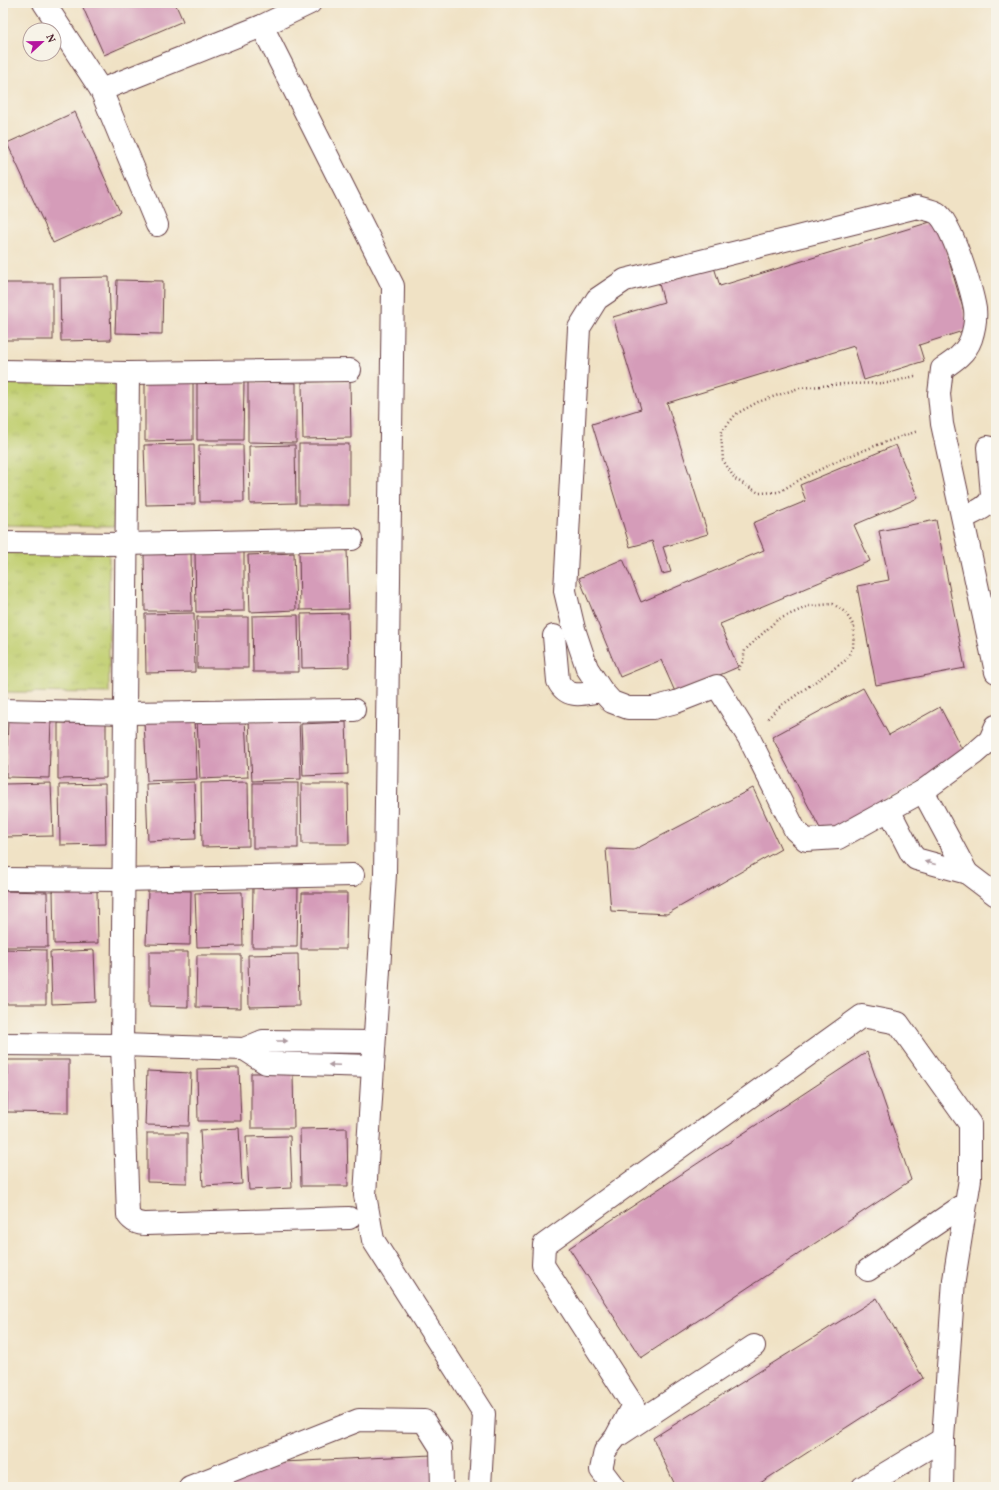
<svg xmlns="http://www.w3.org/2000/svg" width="999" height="1490" viewBox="0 0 999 1490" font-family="Vollkorn,serif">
<defs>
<pattern id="park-tufts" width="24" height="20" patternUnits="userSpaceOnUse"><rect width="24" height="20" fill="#c1cf71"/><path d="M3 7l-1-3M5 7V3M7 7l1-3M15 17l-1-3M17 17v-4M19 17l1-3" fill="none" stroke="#a7b162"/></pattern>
</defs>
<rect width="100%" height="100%" fill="#f7f3e8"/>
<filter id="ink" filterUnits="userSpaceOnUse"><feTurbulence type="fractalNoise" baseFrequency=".025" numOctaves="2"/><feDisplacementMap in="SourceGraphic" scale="8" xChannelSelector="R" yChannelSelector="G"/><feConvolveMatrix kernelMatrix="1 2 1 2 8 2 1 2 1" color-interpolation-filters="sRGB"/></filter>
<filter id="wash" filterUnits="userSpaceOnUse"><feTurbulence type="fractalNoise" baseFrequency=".012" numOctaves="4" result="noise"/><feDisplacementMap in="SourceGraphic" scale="16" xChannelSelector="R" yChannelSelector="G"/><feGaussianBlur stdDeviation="0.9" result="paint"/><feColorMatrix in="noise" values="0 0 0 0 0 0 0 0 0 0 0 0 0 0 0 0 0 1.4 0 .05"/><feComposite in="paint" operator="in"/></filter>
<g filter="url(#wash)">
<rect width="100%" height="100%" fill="#f0e2c5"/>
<g fill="url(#park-tufts)" stroke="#86774e">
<path d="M3,378L115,380L114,527L3,525Z"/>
<path d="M3,551L109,552V693L3,692Z"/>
</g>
<g id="blocks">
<g fill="#d59cb9">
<path d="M81,3H175L183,21L104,55Z"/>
<path d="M75,112L120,212L53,243L7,143Z"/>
<path d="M937,220L969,329L919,345L924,361L864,380L854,346L667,403L708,534L663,547L671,572L662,574L652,541L630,547L592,424L641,409L613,317L664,302L659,284L714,267L720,286Z"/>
<path d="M109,277L111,340L61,341L60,278Z"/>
<path d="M117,280L163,281L162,334L115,333Z"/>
<rect x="3" y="283" width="50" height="57"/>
<path d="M145,381H193V440L145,441Z"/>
<path d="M350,381L351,438L303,439L302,382Z"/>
<path d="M197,382H244L243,440H197Z"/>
<path d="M248,382L296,383V443L248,442Z"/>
<path d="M194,444L195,504L146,505L144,445Z"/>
<rect x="299" y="444" width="50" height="61"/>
<path d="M199,445H243L244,502H200Z"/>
<path d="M295,445L296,503L250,504L249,446Z"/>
<path d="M896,445L918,498L854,525L870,561L720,624L738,667L676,694L661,660L620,677L579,578L623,559L641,602L764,550L753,523L806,501L800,485Z"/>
<path d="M936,520L965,668L876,685L857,586L889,580L879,531Z"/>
<path d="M347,550L349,609L300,610L299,551Z"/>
<path d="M191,552L192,611H145L144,553Z"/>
<path d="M195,552H244V611L196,612Z"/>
<path d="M294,553L296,610L250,612L248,555Z"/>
<path d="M194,613L195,672L146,673L145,614Z"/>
<path d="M348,613L349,667L302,668L301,614Z"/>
<path d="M298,615L299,672H253L252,616Z"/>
<rect x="197" y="617" width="51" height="51"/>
<path d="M863,688L889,735L940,707L966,757L823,834L772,737Z"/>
<path d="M8,718L51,720L49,778L6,777Z"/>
<path d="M245,718L248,777L200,779L197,721Z"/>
<path d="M299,719L301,779L252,781L249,721Z"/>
<path d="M194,720L197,779L147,781L144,722Z"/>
<path d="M346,722L348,774L303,776L301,724Z"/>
<path d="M58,723H106V778L58,779Z"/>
<path d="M194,782L196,839L148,841L146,784Z"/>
<path d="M248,782L249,846L202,847L201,783Z"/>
<path d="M51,783L53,836L5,837L4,784Z"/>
<rect x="253" y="783" width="45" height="65"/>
<path d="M105,784L106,844L60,845L59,785Z"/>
<path d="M301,784H348L349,844H302Z"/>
<path d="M753,788L781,849L667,914L611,911L606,849L634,850Z"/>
<path d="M253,887L298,888L297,947H252Z"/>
<path d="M97,890L98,943L54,944L53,891Z"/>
<path d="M148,890L191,891L190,945L146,944Z"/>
<path d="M3,891L47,892L48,947H3Z"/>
<path d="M242,892L243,946L197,947L195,893Z"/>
<path d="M302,893H347L346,949H301Z"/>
<path d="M3,949L46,950V1004H3Z"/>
<path d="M94,950L96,1002L52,1004L50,952Z"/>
<path d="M149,952H188V1007L149,1006Z"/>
<path d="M298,954L299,1006L249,1007L248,955Z"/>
<path d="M197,955H241V1008L196,1007Z"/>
<path d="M867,1052L911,1180L641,1358L569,1248Z"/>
<path d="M7,1060H69V1113L7,1112Z"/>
<path d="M239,1068L241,1121H198L197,1069Z"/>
<path d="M147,1071L191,1073L189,1126L145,1125Z"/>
<path d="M251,1073H293L294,1128H251Z"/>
<path d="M239,1128L242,1184L203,1186L200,1130Z"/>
<path d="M347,1128L348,1186H301L300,1129Z"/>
<path d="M147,1133H187V1183L147,1182Z"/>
<path d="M290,1136L292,1188L249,1190L246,1137Z"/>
<path d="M877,1298L923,1378L754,1487H676L653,1438Z"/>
<path d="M432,1455L434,1487H210L282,1462Z"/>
</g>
</g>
</g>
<g filter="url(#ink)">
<use href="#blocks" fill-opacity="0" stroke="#633c42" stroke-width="1"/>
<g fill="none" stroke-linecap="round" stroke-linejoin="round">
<defs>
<g id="minor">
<path d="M44,3L101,90L157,225"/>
<path d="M262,26L393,286L385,874L365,1195L373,1240L484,1414L480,1487"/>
<path d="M101,90L262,26L310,3"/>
<path d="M3,371L128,373L350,370"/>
<path d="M128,373L122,1045L128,1215C133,1222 138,1224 146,1224L349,1218"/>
<path d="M963,518C974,512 990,508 992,495L988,447"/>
<path d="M3,543L126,544L352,539"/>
<path d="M554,636L558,681C568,701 585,693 602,691"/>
<path d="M996,672L942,424L939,394L942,369C954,361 966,353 971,339C974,330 976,318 975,309C972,291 952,223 937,213C932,210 923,209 917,207L625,280L597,299L579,328L565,591L574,629L587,668L602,691L612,702L628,708H653L676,702L717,686L749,738L795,830L806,840L838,838L923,791L975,753L990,740L996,726"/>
<path d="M3,710L125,713L354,710"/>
<path d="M923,791L967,873"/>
<path d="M889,810L911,853L916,859L967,873L996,895"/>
<path d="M3,879L123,880L353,875"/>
<path d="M3,1044L122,1045L244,1049L263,1041L374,1042"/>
<path d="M244,1049L266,1063L373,1066"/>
<path d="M868,1270L965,1204"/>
<path d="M619,1435L754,1346"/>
<path d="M190,1487L359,1420L424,1421L441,1448L442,1487"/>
<path d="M614,1487L601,1470L605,1451L616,1437L633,1405L543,1265L544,1245L862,1016L898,1023L970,1124V1179L954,1280L943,1439L942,1487"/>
<path d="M863,1487L943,1439"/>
</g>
</defs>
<use href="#minor" stroke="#633c42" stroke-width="24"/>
<g stroke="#633c42" stroke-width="2.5" stroke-dasharray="1 3" stroke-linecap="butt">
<path d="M915,376L889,383L843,384L799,388L758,402L736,414L721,433L723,460L735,479L759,493L779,492L801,479L837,461L880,444L918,431"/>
<path d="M738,670L743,661L745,650L777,620L809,606L833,604L845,612L854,626L853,647L846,660L778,708L767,719"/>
</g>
<use href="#minor" stroke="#fff" stroke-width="22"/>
</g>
<defs><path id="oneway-solid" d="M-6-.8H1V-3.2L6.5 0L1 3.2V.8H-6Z"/></defs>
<g fill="#ae9aa0">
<use href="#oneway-solid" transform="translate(930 863) rotate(-165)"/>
<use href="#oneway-solid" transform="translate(282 1041)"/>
<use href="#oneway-solid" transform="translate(334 1065) rotate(-178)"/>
</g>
</g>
<rect width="999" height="1490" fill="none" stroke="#f7f3e8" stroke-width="16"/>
<g transform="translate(42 42) rotate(68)"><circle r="19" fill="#f7f3e8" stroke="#b29e9c"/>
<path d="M0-3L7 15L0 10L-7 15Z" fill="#b5179e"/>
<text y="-6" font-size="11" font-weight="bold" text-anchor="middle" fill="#4a1f2b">N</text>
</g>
</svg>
